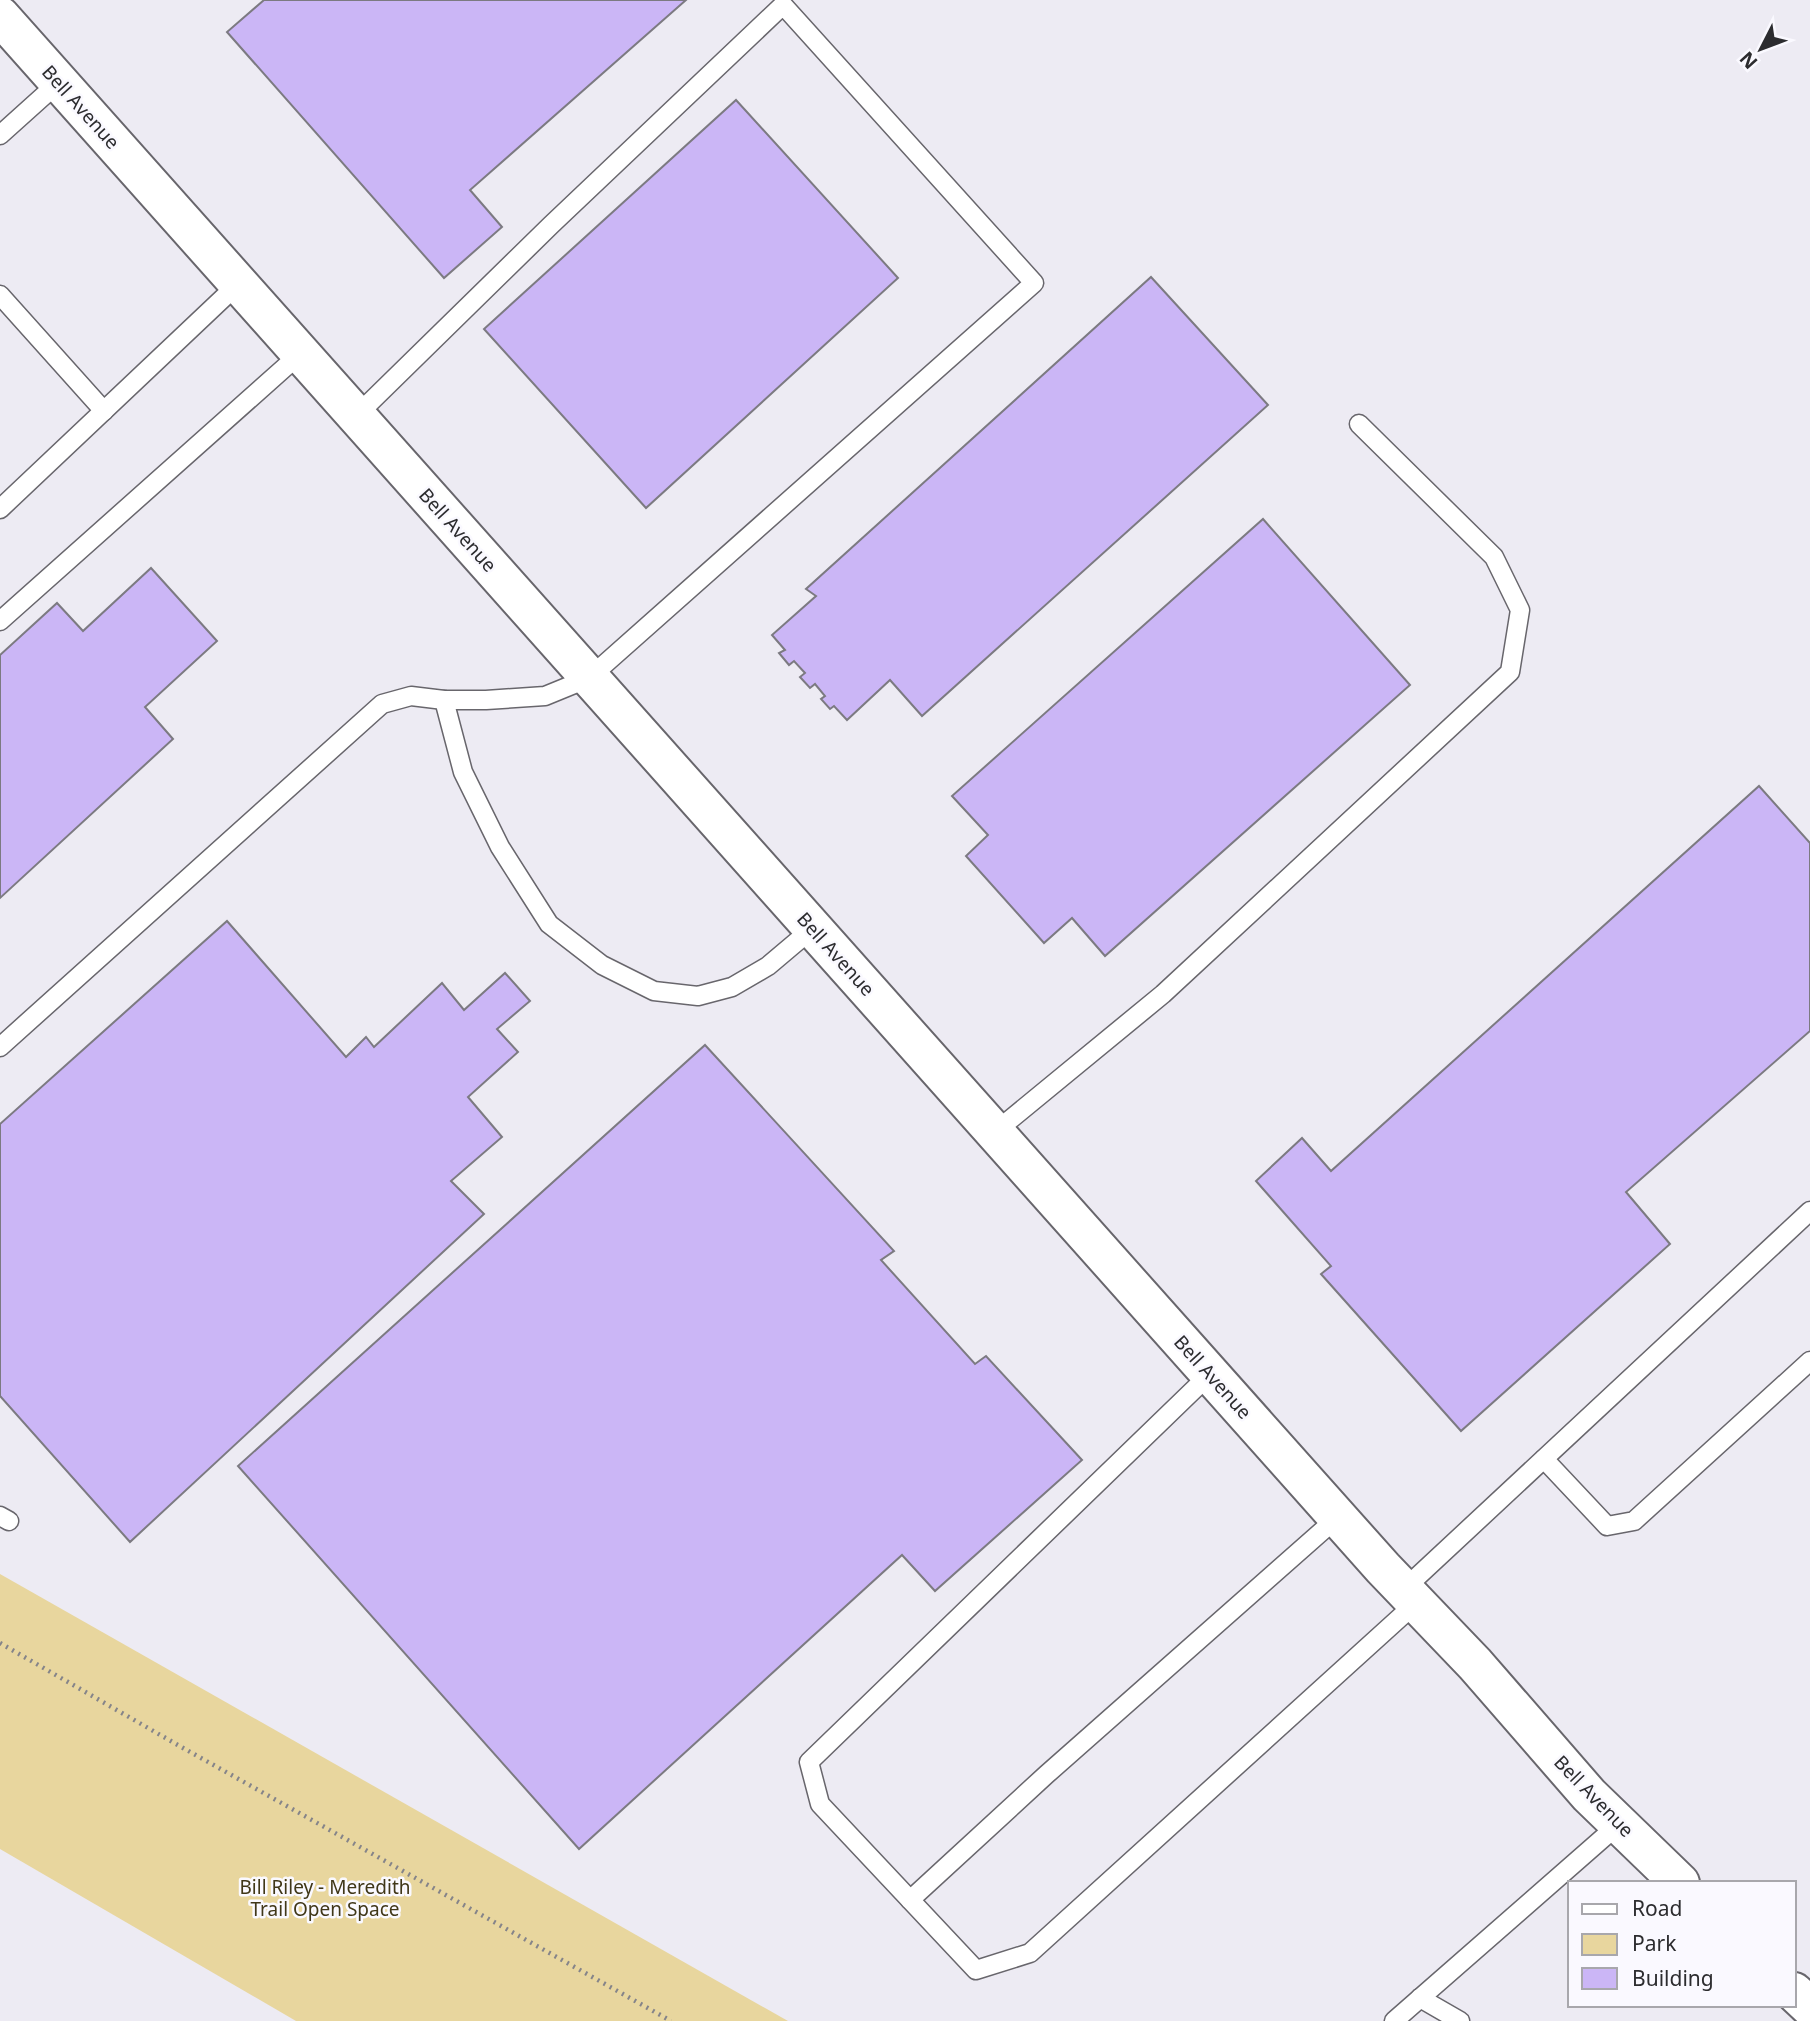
<svg xmlns="http://www.w3.org/2000/svg" width="1810" height="2021" viewBox="0 0 1810 2021" font-family="'Noto Sans',sans-serif">
<rect width="100%" height="100%" fill="#edebf3"/>
<path fill="#e8d69e" d="M0,1574L788,2021H296L0,1849Z"/>
<g fill="#cbb6f6" stroke="#7c7a81" stroke-width="2">
<path d="M264,0H686L470,190L502,227L444,278L227,32Z"/>
<path d="M736,100L898,278L646,508L484,329Z"/>
<path d="M1151,277L1268,405L922,716L890,680L847,720L834,706L830,709L821,699L825,696L815,684L810,688L800,677L805,673L794,661L789,665L779,653L785,650L772,635L816,596L806,589Z"/>
<path d="M1263,519L1410,685L1105,956L1072,918L1044,943L966,856L988,835L952,796Z"/>
<path d="M151,568L217,641L145,707L173,739L0,898V655L57,603L83,631Z"/>
<path d="M1759,786L1810,843V1031L1626,1192L1670,1244L1461,1431L1321,1274L1331,1266L1256,1181L1302,1138L1331,1171Z"/>
<path d="M227,921L346,1057L366,1037L374,1047L442,983L464,1010L505,973L530,1001L497,1029L518,1052L468,1097L502,1137L451,1181L484,1214L130,1542L0,1396V1124Z"/>
<path d="M705,1045L894,1251L881,1260L975,1364L986,1356L1082,1460L935,1591L902,1555L579,1849L238,1466Z"/>
</g>
<g fill="none" stroke-linecap="round" stroke-linejoin="round">
<defs>
<g id="service">
<path d="M0,135L59,82"/>
<path d="M0,295L104,411"/>
<path d="M0,509L238,284"/>
<path d="M0,621L301,353"/>
<path d="M444,700L463,772L500,847L549,924L602,965L654,991L698,996L732,987L768,966L813,928"/>
<path d="M0,1047L382,704L411,696L444,700H486L545,696L589,678L1034,283L783,5L551,225L356,416"/>
<path d="M995,1132L1163,994L1510,672L1520,610L1494,557L1359,424"/>
<path d="M1210,1374L809,1762L820,1804L976,1970L1030,1953L1416,1603"/>
<path d="M1544,1459L1607,1526L1634,1521L1810,1361"/>
<path d="M0,1516L9,1521"/>
<path d="M1403,1590L1810,1211"/>
<path d="M910,1900L1047,1774L1338,1517"/>
<path d="M1420,1998L1460,2021"/>
<path d="M1394,2021L1619,1824"/>
</g>
<g id="tertiary">
<path d="M0,16L1383,1568L1475,1664L1589,1795L1680,1883"/>
<path d="M1794,1992L1810,2007"/>
</g>
</defs>
<use href="#service" stroke="#68666c" stroke-width="21"/>
<use href="#tertiary" stroke="#68666c" stroke-width="42"/>
<path stroke="#858489" stroke-width="4.5" stroke-dasharray="2 5" stroke-linecap="butt" d="M0,1643L176,1744L671,2021"/>
<use href="#service" stroke="#fff" stroke-width="18"/>
<use href="#tertiary" stroke="#fff" stroke-width="38"/>
</g>
<g text-anchor="middle" dominant-baseline="central" stroke-width="5" stroke-linejoin="round" paint-order="stroke">
<g font-size="19" fill="#2c2c2f" stroke="#faf9ff">
<text transform="translate(81 107) rotate(48)">Bell Avenue</text>
<text transform="translate(458 530) rotate(48)">Bell Avenue</text>
<text transform="translate(836 954) rotate(48)">Bell Avenue</text>
<text transform="translate(1213 1377) rotate(48)">Bell Avenue</text>
<text transform="translate(1594 1796) rotate(46)">Bell Avenue</text>
</g>
<g font-size="19" fill="#403718" stroke="#faf9ff">
<text x="325" y="1887">Bill Riley - Meredith<tspan x="325" dy="22">Trail Open Space</tspan></text>
</g>
</g>
<rect x="1568" y="1881" width="228" height="126" fill="#faf9ff" stroke="#a8a7ac" stroke-width="2"/>
<rect x="1582" y="1904" width="35" height="10" fill="#ffffff" stroke="#a8a7ac" stroke-width="2"/>
<text x="1632" y="1916" font-size="21" fill="#2c2c2f">Road</text>
<rect x="1582" y="1934" width="35" height="21" fill="#e8d69e" stroke="#a8a7ac" stroke-width="2"/>
<text x="1632" y="1951" font-size="21" fill="#2c2c2f">Park</text>
<rect x="1582" y="1968" width="35" height="21" fill="#cbb6f6" stroke="#a8a7ac" stroke-width="2"/>
<text x="1632" y="1986" font-size="21" fill="#2c2c2f">Building</text>
<g transform="translate(1761 49) rotate(228)" stroke="#faf9ff" stroke-width="5" paint-order="stroke">
<path d="M0-5L12 26L0 18L-12 26Z" fill="#2c2c2f"/>
<text y="-10" font-size="19" font-weight="bold" text-anchor="middle" fill="#2c2c2f">N</text>
</g>
</svg>
